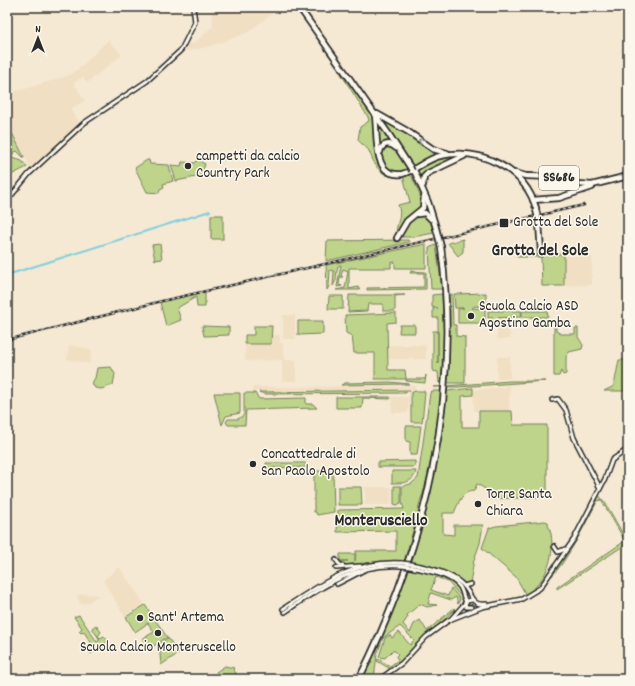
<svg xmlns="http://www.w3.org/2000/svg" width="635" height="686" viewBox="0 0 635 686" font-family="Dekko,sans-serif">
<rect width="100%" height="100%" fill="#f5e9d4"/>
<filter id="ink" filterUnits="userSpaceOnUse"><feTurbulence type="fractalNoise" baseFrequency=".025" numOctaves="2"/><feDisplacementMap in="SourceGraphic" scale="8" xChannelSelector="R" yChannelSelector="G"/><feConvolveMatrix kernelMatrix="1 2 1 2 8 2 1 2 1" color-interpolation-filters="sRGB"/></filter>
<g filter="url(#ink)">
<g fill="#f1dfc3">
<path d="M224,7H272L274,12L247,33L208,47L185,51L184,49L187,44H193L213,26L212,8Z"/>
<path d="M108,40L122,55L87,83L83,77L74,83L85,101L71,109L80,123L30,168L7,123V96L17,91L70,75L83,65Z"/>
<path d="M564,256H592V285L564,286Z"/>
<rect x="283" y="315" width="12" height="24"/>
<path d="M497,318H509L510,339H497Z"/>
<path d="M254,326H272V335H280V343H283L284,360H296V381H282V360L245,361V335H254Z"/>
<path d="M69,345L90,349L92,353L89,364L67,359Z"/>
<rect x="388" y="345" width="38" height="14"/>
<path d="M497,357H510V378L497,379Z"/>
<path d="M505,385H510L509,411H474L473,390L505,387Z"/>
<path d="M415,386V390L410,392L408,413H392V397H408L411,389L253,391V387Z"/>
<rect x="365" y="487" width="26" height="18"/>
<path d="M119,567L144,603L125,617L104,582V580Z"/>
<path d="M83,594L98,595V596L87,603L80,604L77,595Z"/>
</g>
<g fill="#bed48a" stroke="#74805a">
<path d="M338,69L342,71C348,80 372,110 374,119C377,139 371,160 389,173L410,172L423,202L420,209L406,220L396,236C395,226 403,215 398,205L410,202L403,176C382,179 376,169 369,151C367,147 361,144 358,140L360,127L369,121L368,117Z"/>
<path d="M382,118L444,154L413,166Z"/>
<path d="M378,122L394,144L379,146Z"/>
<path d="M7,123L24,157H23L17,151L13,153L12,158L22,161L27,167L7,177Z"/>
<path d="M383,146H394L409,169C392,178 385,169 380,153Z"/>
<path d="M460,156L427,172L421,182L415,169C430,161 443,157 460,156Z"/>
<path d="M147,160H149L150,164L169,165L173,181L163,184L164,187L160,189L159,193L147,192L135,168Z"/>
<path d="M198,160L205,164L201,176L176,181L171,165L181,166L182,162L195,163Z"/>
<path d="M422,214L429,218L434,233L413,237H400L411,219Z"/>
<rect x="211" y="215" width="12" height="24"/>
<path d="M463,239V252L458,256L448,243Z"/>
<path d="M408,240L409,242L326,261L327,241Z"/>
<path d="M160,244L162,259L155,260L152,245Z"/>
<path d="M426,244V268H395V262L391,263V268H349V289L358,287L360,290H336L345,288L348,271L343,269L341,276L343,277H340L339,285L342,286L337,287L341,265L338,266L336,277L337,278L333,286L334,271L330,270L329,286L327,290L326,265Z"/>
<path d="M436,245L442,289H431L429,248Z"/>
<path d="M564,254V286H542L541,257H517V255Z"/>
<path d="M411,271L426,272V289L367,290V288L424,287V273H410Z"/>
<path d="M205,292V307H197L196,297L177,308L181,320L166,326L160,302Z"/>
<path d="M486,293V307L475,306L472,308L485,309V323H458V309L464,308H455L454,294Z"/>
<path d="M625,293H628V391H604L614,386L619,360H624L627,357Z"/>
<path d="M442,294L444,339L442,383H439L438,372L433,371V331H438V364V318H433V308H438L432,307V295Z"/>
<path d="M448,294H452L453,325H456V336L465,337V383H447Z"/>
<path d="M349,295H405L395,296V311H383V304H368L367,311L348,312Z"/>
<path d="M329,296H343V309H328Z"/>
<path d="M488,311H521L522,317L488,318Z"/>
<path d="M522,311H547L548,317H522Z"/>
<path d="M396,313V322L387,323L388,370H405L406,379H425L426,375L425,383L406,381V379H375V353H354L352,336L346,333L345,315Z"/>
<path d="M298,321H323V334L298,335Z"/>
<path d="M400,325H415V333H399Z"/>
<path d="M554,325H556V331L561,334H575V328H578V337L583,345L582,349L569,352L566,357V374L563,375L561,371L559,376H554Z"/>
<path d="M202,326L229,327V335L204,336Z"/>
<path d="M254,326H272L271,344H245V335H254Z"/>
<path d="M111,367L115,374L113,385L101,389L95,388L92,383L95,378L97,368Z"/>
<path d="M510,381H546L458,387H433Z"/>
<path d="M390,382L409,384L341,385L345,383Z"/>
<path d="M473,388V395L462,396V427H479V411H512L513,425H547V497L488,499L487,490L477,484L474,491C462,491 459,502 454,513H443V534L454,535V525H483L480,543L474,560L470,583L467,585L457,578L410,563C427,506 439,449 447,391Z"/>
<path d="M410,390L405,393L264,394L259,392Z"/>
<path d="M415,391H424L425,393L422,422H411V393Z"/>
<path d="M432,391H441C438,421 433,452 426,482C424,494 418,502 418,514L404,562L387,561L342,565L338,561H348H340V554H355V561L356,551H396V531L337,532L338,510L404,509L402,502V486L411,484L418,478L430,393Z"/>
<path d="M214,393H240V413L226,416L222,425Z"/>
<path d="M244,393H255L259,399L306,398V404H313L317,408L246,410L245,425H228L226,422L228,419H238L244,415Z"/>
<path d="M336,397H390V399L363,398L362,408H336Z"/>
<path d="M406,426H421L417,455H410V442L406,441Z"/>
<path d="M415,461V467H378V462Z"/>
<path d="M266,463H305L308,467L266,468Z"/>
<path d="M314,471H333L334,512L317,515L316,512H314Z"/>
<path d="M392,471H416C413,484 402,483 392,483Z"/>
<path d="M394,486H401V503L397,505L394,504Z"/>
<path d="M338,487H361L362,505H338Z"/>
<path d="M598,494L606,504L628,543L557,589V587L625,541L601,499L600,501L598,500C590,515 561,574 548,578L595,502Z"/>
<path d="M545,521L548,522C548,527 550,530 551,534C555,558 546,581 526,595L516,577L482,548L489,528L496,526Z"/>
<path d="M408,568C427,572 459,576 462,598L448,582L436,577L431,590L448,596L451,588L460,599L458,604L456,597L451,600L431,593L428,604L437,605L427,607L420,604L407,615L408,617L403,624L410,633L414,624L420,620L427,631L454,608L455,609L392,670L377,661L378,659L390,666L398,660L396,656L398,654L395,651H392L385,658L379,657L385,638L390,635L392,638L399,632L410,645L414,640L400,626L383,638L377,654L374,679H361L382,636Z"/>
<path d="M145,605L167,637L149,649L142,639L154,632L148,623L135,632L126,617Z"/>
<path d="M79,615L97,642L100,640L92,628L96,625L101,632L98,636L100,638L104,636L108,641L91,654L89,651L94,647L84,632L81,633L79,631L82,628L74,617Z"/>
<path d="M168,638L179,653L161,665L159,644Z"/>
<path d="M225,666L234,668L233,669L240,679H221L216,672Z"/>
</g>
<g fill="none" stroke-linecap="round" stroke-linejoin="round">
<path stroke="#80cedf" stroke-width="2" d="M7,275L210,211"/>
<defs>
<g id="tertiary">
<path d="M7,198L11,196L29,174L84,123L147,81L181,50L195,22L193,7"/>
<path d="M552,400L558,399L566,410L574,438L600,488"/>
<path d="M554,546L558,552L565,549"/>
<path d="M336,560L339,564L343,566"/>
<path d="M411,564C428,567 449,572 462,584C471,592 471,607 486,604"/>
<path d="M410,567C425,570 450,574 460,587C463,592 463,597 466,602"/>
<path d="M336,568L360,566"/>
<path d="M337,584L366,569"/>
<path d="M464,586L471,584"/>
<path d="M465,603L466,607H471"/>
<path d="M283,609C321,584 354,560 402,563"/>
<path d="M285,612C321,587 355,563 401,566"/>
<path d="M451,619L467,601L472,600"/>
<path d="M380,679L402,663L426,637L449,620L482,607L522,599L540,588L574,539L605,479L612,460L628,449"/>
</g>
<g id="trunk">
<path d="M299,7L388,133L410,167"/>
<path d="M377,114L407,131L433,149L447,153"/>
<path d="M375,116C377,129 375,159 385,169C389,173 395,175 402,174C415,171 426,159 440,156C480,147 524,168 536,208"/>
<path d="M380,152C382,143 390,142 396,148"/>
<path d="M414,170L428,202L436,228"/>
<path d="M515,173L526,176L554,177L578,184L592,185L628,176"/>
<path d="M423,185L424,177L428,173L464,156"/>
<path d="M533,200L559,198L592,187"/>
<path d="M418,214L425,213L431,219"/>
<path d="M539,222L541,253"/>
<path d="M397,238L407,221L423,208L424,197"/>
<path d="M359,679C426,545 461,397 441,247"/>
</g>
</defs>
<use href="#tertiary" stroke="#2b2b2b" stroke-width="6"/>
<use href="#trunk" stroke="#2b2b2b" stroke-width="8"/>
<use href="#tertiary" stroke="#fbf7ec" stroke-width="3"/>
<use href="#trunk" stroke="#fbf7ec" stroke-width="4.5"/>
<defs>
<path id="rail" d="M7,340L162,301L584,205"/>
</defs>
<use href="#rail" stroke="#2b2b2b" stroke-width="2.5"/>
<use href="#rail" stroke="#fbf7ec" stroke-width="1" stroke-dasharray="3" stroke-linecap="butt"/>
<defs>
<g id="tertiary-bridge">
<path d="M402,563L411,564"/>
<path d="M401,566L410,567"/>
</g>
<g id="trunk-bridge">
<path d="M410,167L412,171"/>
<path d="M536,210L539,222"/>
<path d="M436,228L441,247"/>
</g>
</defs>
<use href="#tertiary-bridge" stroke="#2b2b2b" stroke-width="6" stroke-linecap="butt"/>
<use href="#trunk-bridge" stroke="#2b2b2b" stroke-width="8" stroke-linecap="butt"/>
<use href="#tertiary-bridge" stroke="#fbf7ec" stroke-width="3"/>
<use href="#trunk-bridge" stroke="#fbf7ec" stroke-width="4.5"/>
</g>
<defs><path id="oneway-chevron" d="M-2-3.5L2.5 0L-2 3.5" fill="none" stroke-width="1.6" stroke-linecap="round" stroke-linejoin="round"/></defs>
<use stroke="#93918c" href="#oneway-chevron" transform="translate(421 141) rotate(-144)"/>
</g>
<g fill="#2b2b2b" stroke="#fbf7ec" stroke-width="1.5">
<circle cx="188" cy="166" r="4"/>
<rect x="499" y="218" width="10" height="10" rx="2"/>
<circle cx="471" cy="316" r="4"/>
<circle cx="253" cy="464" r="4"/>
<circle cx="478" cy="504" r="4"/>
<circle cx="140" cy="618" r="4"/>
<circle cx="158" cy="633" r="4"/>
</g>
<g text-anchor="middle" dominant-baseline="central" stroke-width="3" stroke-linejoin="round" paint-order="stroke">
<rect fill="#fbf7ec" stroke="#696865" stroke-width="1" x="539" y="166" width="40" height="24" rx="3"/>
<g font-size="14" font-weight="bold" fill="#2b2b2b">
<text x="559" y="178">SS686</text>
</g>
<g font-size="15" fill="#2b2b2b" stroke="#fbf7ec" text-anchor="start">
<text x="196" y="157">campetti da calcio<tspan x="196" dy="17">Country Park</tspan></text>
<text x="513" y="223">Grotta del Sole</text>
<text x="479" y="307">Scuola Calcio ASD<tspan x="479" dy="17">Agostino Gamba</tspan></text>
<text x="261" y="455">Concattedrale di<tspan x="261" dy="17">San Paolo Apostolo</tspan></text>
<text x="486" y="495">Torre Santa<tspan x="486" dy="17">Chiara</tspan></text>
<text x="148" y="618">Sant' Artema</text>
<text x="158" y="648" text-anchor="middle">Scuola Calcio Monteruscello</text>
</g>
<g font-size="17" font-weight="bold" fill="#2b2b2b" stroke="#fbf7ec">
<text x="540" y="252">Grotta del Sole</text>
<text x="381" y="522">Monterusciello</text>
</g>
</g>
<rect width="635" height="686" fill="none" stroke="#fbf7ec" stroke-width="24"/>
<rect x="12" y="12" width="611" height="662" fill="none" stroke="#2b2b2b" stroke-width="1.5" filter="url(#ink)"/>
<g transform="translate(38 38)" stroke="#fbf7ec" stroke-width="3" paint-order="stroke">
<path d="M0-3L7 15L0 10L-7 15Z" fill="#2b2b2b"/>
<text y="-6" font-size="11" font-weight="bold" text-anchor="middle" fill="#2b2b2b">N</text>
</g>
</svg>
